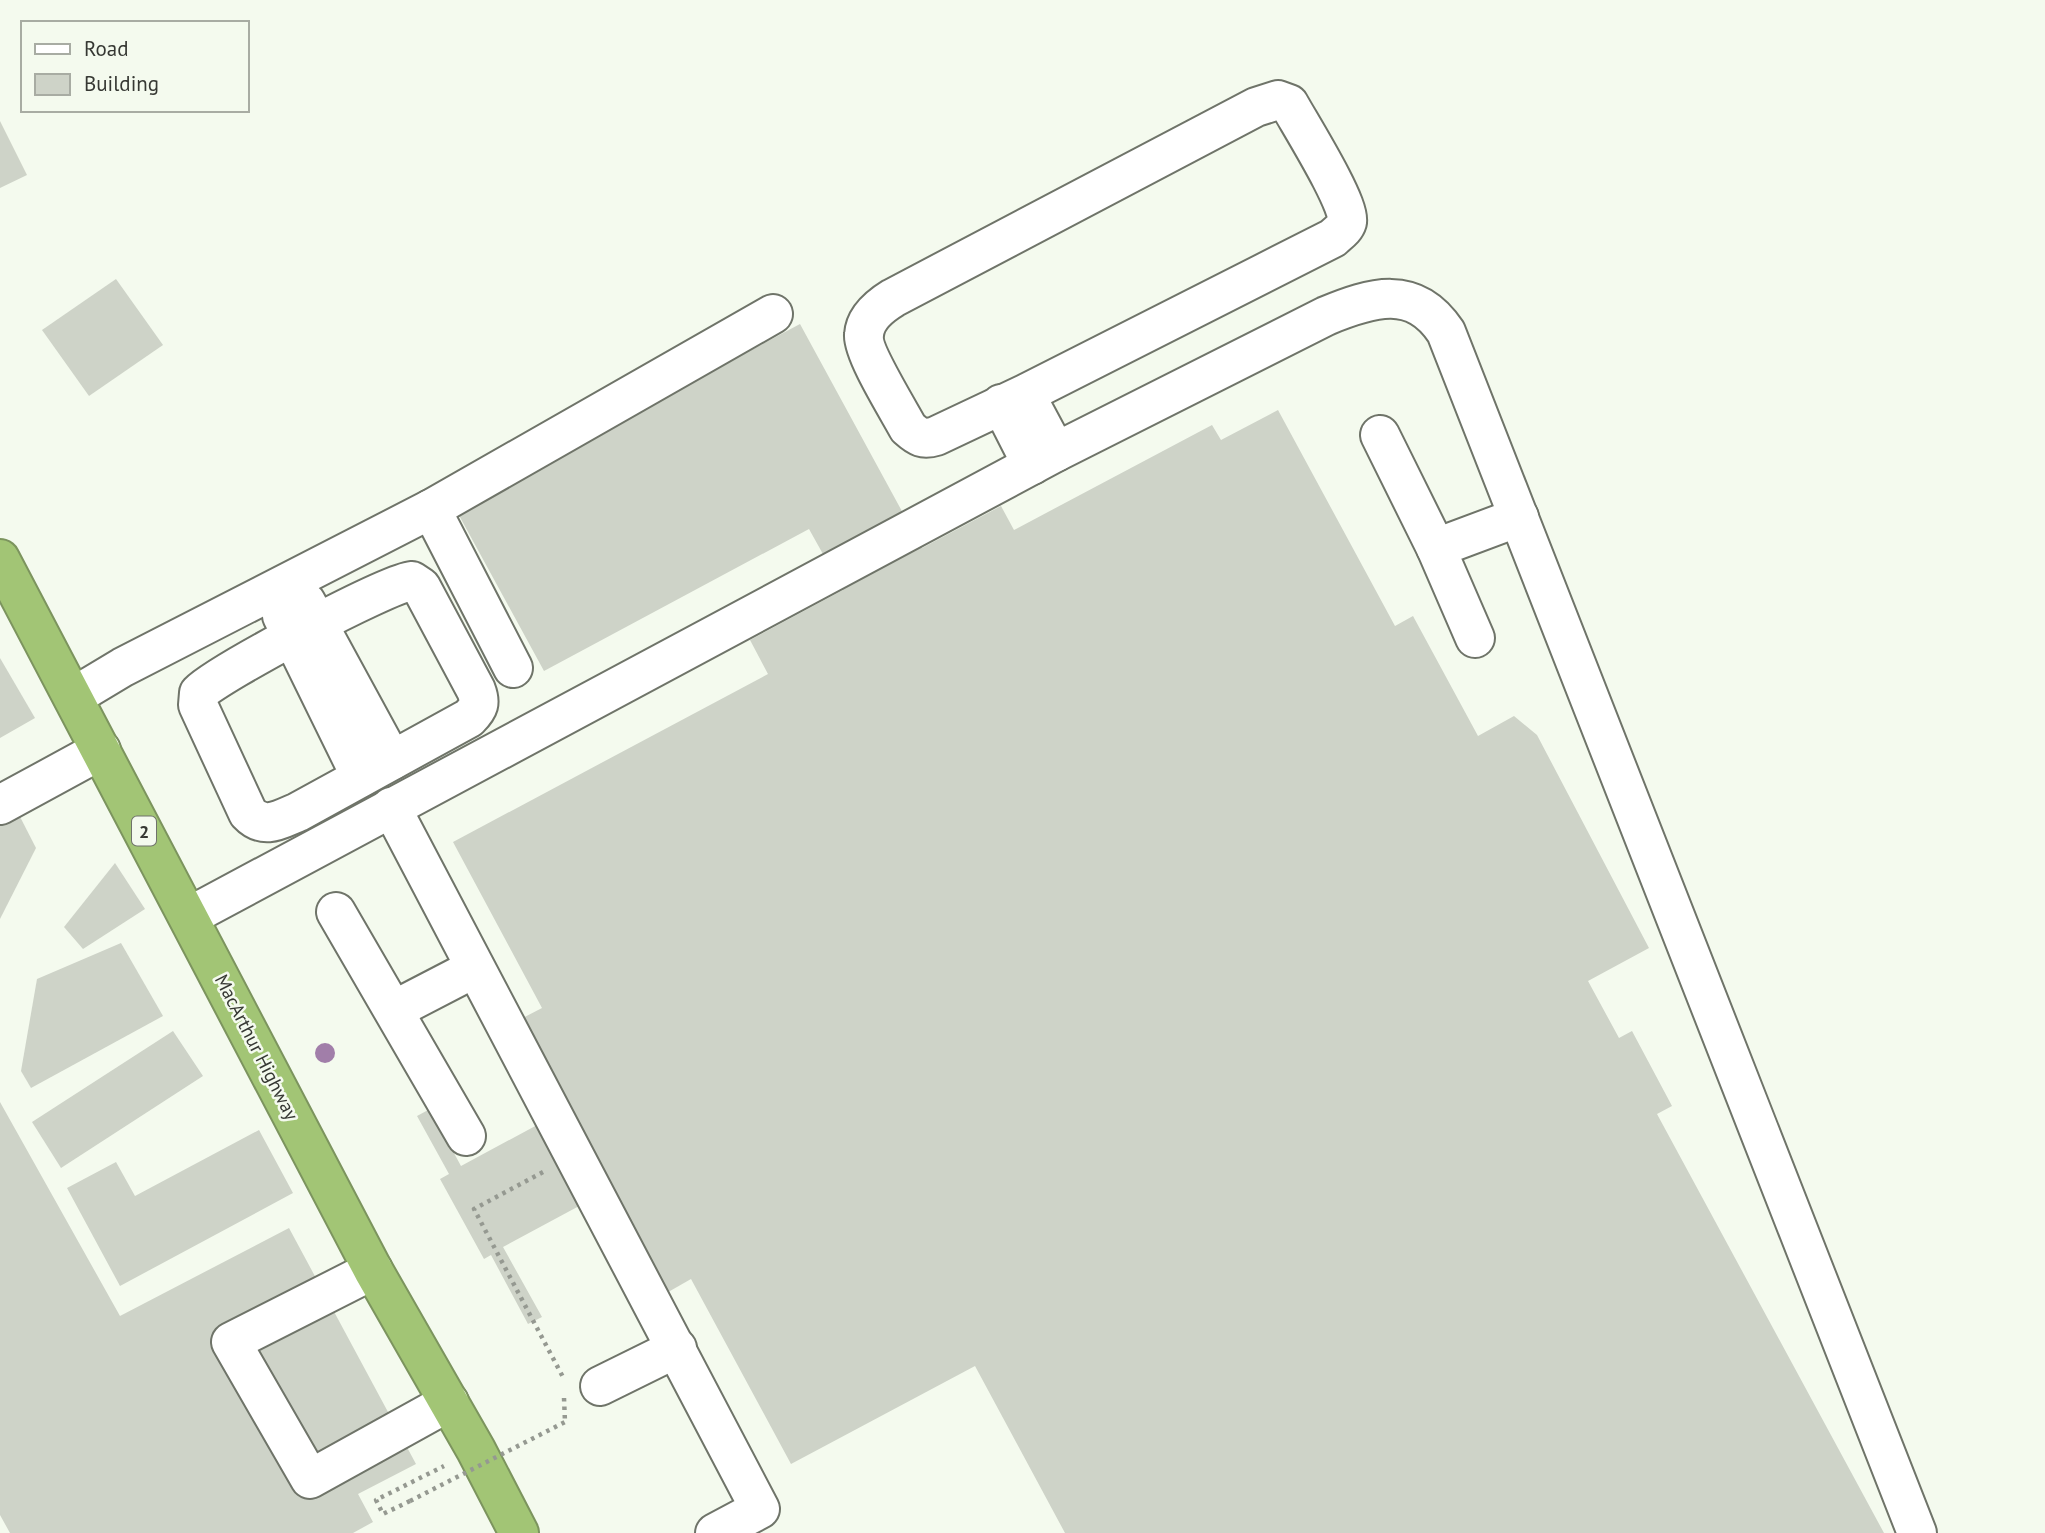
<svg xmlns="http://www.w3.org/2000/svg" width="2045" height="1533" viewBox="0 0 2045 1533" font-family="'PT Sans',sans-serif">
<rect width="100%" height="100%" fill="#f4faee"/>
<g fill="#ced3c8">
<path d="M0,121L27,175L0,188Z"/>
<path d="M116,279L163,345L89,396L42,330Z"/>
<path d="M800,324L922,548L1001,506L1014,530L1212,425L1221,440L1278,410L1395,626L1413,616L1478,736L1514,716L1537,735L1649,948L1588,981L1619,1038L1632,1031L1672,1106L1657,1114L1884,1533H1065L975,1366L791,1464L691,1279L663,1295L607,1191L503,1247L542,1317L528,1324L491,1255L484,1259L440,1179L449,1174L417,1116L430,1109L461,1166L563,1111L515,1022L542,1008L453,842L768,674L750,640L843,590L809,529L544,671L455,508Z"/>
<path d="M0,658L35,718L0,738Z"/>
<path d="M15,807L36,848L0,919V814Z"/>
<path d="M115,863L145,909L83,949L64,927Z"/>
<path d="M121,943L163,1016L31,1088L21,1071L37,979Z"/>
<path d="M173,1031L203,1076L61,1168L32,1122Z"/>
<path d="M0,1102L120,1316L289,1228L416,1464L358,1494L373,1522L353,1533H10L0,1515Z"/>
<path d="M259,1130L293,1193L120,1286L67,1188L116,1162L135,1196Z"/>
</g>
<g fill="none" stroke-linecap="round" stroke-linejoin="round">
<defs>
<g id="minor">
<path d="M1025,394L936,436C923,440 918,437 908,428C899,411 862,352 864,335C865,318 880,306 893,298L1256,107L1278,100L1289,104C1300,124 1351,205 1347,222C1345,229 1338,233 1333,238L1025,394L1056,452"/>
<path d="M1001,404L1032,465"/>
<path d="M1380,435L1436,548"/>
<path d="M431,509L513,668"/>
<path d="M412,581L421,587L476,690C481,703 479,708 469,718L298,812C279,820 264,830 248,813L198,705L199,693C217,674 388,583 412,581Z"/>
<path d="M306,602L392,760"/>
<path d="M282,616L361,777"/>
<path d="M1475,638L1436,548L1519,517"/>
<path d="M73,697L123,667L431,509L773,314"/>
<path d="M0,805L101,750"/>
<path d="M391,807L760,1509L715,1533"/>
<path d="M336,912L466,1136"/>
<path d="M190,916L1056,452L1326,316C1372,297 1414,284 1446,332L1917,1533"/>
<path d="M394,1010L475,968"/>
<path d="M373,1270L231,1342L310,1479L449,1402"/>
<path d="M600,1386L677,1348"/>
</g>
<path id="highway" d="M0,559L373,1270L476,1450L519,1533"/>
</defs>
<use href="#minor" stroke="#6f7469" stroke-width="42"/>
<use href="#highway" stroke="#7c945e" stroke-width="42"/>
<g stroke="#959991" stroke-width="4.5" stroke-dasharray="3.5 5" stroke-linecap="butt">
<path d="M543,1172L474,1209L564,1379"/>
<path d="M564,1398L565,1422"/>
<path d="M410,1501L383,1514L376,1500L444,1466"/>
</g>
<use href="#minor" stroke="#fff" stroke-width="38"/>
<use href="#highway" stroke="#a2c575" stroke-width="38"/>
<path stroke="#959991" stroke-width="4.5" stroke-dasharray="3.5 5" stroke-linecap="butt" d="M410,1501L565,1422"/>
</g>
<circle fill="#a17ea9" cx="325" cy="1053" r="10"/>
<g text-anchor="middle" dominant-baseline="central" stroke-width="5" stroke-linejoin="round" paint-order="stroke">
<rect fill="#f4faee" stroke="#6f726b" stroke-width="2" x="132" y="816.5" width="24" height="29" rx="5"/>
<g font-size="18" font-weight="bold" fill="#363833">
<text x="144" y="831">2</text>
</g>
<g font-size="19" fill="#363833" stroke="#f4faee">
<text transform="translate(257 1047) rotate(63)">MacArthur Highway</text>
</g>
</g>
<rect x="21" y="21" width="228" height="91" fill="#f4faee" stroke="#a8aca3" stroke-width="2"/>
<rect x="35" y="44" width="35" height="10" fill="#ffffff" stroke="#a8aca3" stroke-width="2"/>
<text x="84" y="56" font-size="21" fill="#363833">Road</text>
<rect x="35" y="74" width="35" height="21" fill="#ced3c8" stroke="#a8aca3" stroke-width="2"/>
<text x="84" y="91" font-size="21" fill="#363833">Building</text>
</svg>
